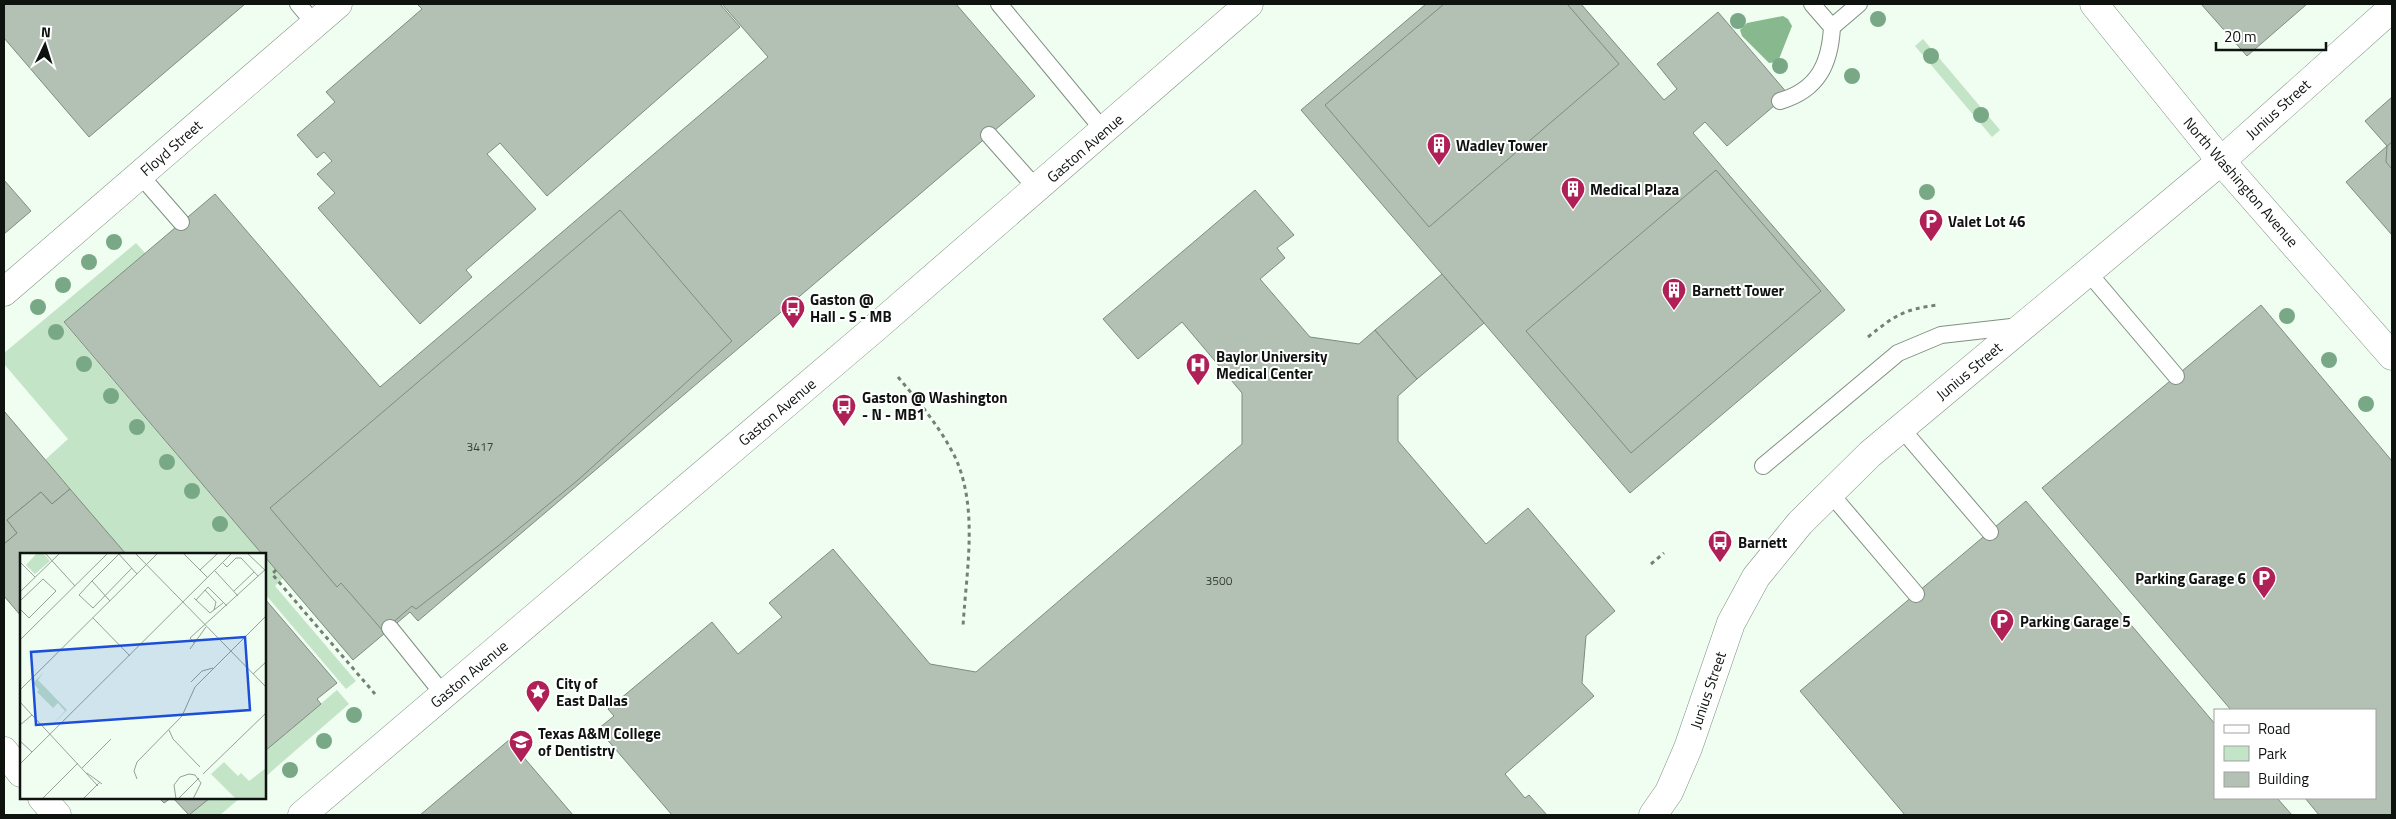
<svg xmlns="http://www.w3.org/2000/svg" width="2396" height="819" viewBox="0 0 2396 819" font-family="'Titillium Web',sans-serif">
<rect width="100%" height="100%" fill="#effef1"/>
<g fill="#c3e4c7">
<path d="M1923,39L2000,130L1992,137L1915,46Z"/>
<path d="M136,243L145,253L64,323L262,554H126L45,460L68,439L4,364V353Z"/>
<path d="M265,557L283,578L275,586L356,681L346,689L265,594Z"/>
<path d="M337,690L349,704L265,777V751Z"/>
<path d="M210,798H240L220,815H189Z"/>
</g>
<path fill="#87b88e" d="M1783,16L1788,19L1792,26L1779,59L1777,62L1769,63L1742,36L1740,30L1747,23Z"/>
<g fill="#b3c1b4" stroke="#7e8c80">
<path d="M4,4H245L89,137L4,38Z"/>
<path d="M417,4H720L740,27L547,196L500,143L487,154L536,209L466,270L472,277L420,324L318,208L335,193L317,174L332,161L324,152L317,158L297,135L335,102L326,92L422,9Z"/>
<path d="M722,4H956L1035,96L418,621L410,612L353,660L265,557V554H262L64,322L215,194L380,387L768,57Z"/>
<path d="M1426,4H1581L1664,100L1677,89L1657,64L1718,12L1788,94L1727,146L1705,122L1693,133L1845,310L1630,493L1301,110Z"/>
<path d="M1444,4H1567L1619,64L1429,227L1325,105Z"/>
<path d="M2201,4H2307L2247,56Z"/>
<path d="M2392,97V235L2346,182L2387,146L2365,121Z"/>
<path d="M2392,142V169L2386,162L2387,146Z"/>
<path d="M1716,170L1821,291L1631,453L1526,331Z"/>
<path d="M4,180L31,211L4,234Z"/>
<path d="M1255,190L1294,235L1277,248L1285,258L1260,279L1310,337L1359,344L1375,330L1417,379L1398,396V441L1486,544L1528,508L1615,611L1586,636L1582,683L1594,696L1505,774L1525,798L1529,795L1547,815H672L598,729L614,716L608,709L712,622L738,654L782,617L769,603L833,549L930,664L976,672L1242,444V393L1182,322L1138,359L1103,319Z"/>
<path d="M620,210L732,341L578,480L498,546L416,609L412,606L383,631L341,583L337,587L270,508Z"/>
<path d="M1442,274L1484,323L1417,379L1375,330Z"/>
<path d="M2261,305L2392,461V815H2319L2305,798H2375V710H2231L2042,488Z"/>
<path d="M4,411L70,489L52,504L41,492L7,520L17,533L4,544Z"/>
<path d="M70,489L126,554H21V616L4,596V544L17,533L7,520L41,492L52,504Z"/>
<path d="M2026,501L2215,724V798H2277L2292,815H1905L1800,691Z"/>
<path d="M265,599L337,683L317,699L321,704L265,751Z"/>
<path d="M509,740L573,815H420Z"/>
<path d="M159,798H171L164,803Z"/>
<path d="M173,798H210L189,815Z"/>
</g>
<g fill="none" stroke-linecap="round" stroke-linejoin="round">
<defs>
<g id="service">
<path d="M298,4L315,24"/>
<path d="M999,4L1104,131"/>
<path d="M1832,27L1859,4"/>
<path d="M1780,101C1818,90 1830,64 1832,27L1812,4"/>
<path d="M989,135L1037,189"/>
<path d="M140,175L181,222"/>
<path d="M2087,271L2176,376"/>
<path d="M1901,428L1990,532"/>
<path d="M1763,466L1898,353L1941,335L2020,326"/>
<path d="M1830,493L1916,594"/>
<path d="M390,628L444,695"/>
</g>
<g id="minor">
<path d="M4,292L338,4"/>
<path d="M4,751L21,773"/>
<path d="M42,798L57,815"/>
<path d="M1653,815L1669,792L1688,748L1731,623L1756,577L1800,523L1870,454L2221,161L2392,8"/>
</g>
<g id="tertiary">
<path d="M2094,4L2221,161L2392,356"/>
<path d="M302,815L875,328L1249,4"/>
</g>
</defs>
<use href="#service" stroke="#818f83" stroke-width="18"/>
<use href="#minor" stroke="#818f83" stroke-width="29"/>
<use href="#tertiary" stroke="#818f83" stroke-width="29"/>
<g stroke="#757f77" stroke-width="3" stroke-dasharray="4 4" stroke-linecap="butt">
<path d="M1868,337C1894,316 1904,309 1938,305"/>
<path d="M898,377C919,402 940,427 955,457C979,509 966,572 963,627"/>
<path d="M1651,564L1664,553"/>
<path d="M276,570L272,574L375,694"/>
</g>
<use href="#service" stroke="#fff" stroke-width="16"/>
<use href="#minor" stroke="#fff" stroke-width="28"/>
<use href="#tertiary" stroke="#fff" stroke-width="28"/>
</g>
<g fill="#78a885">
<circle cx="1878" cy="19" r="8"/>
<circle cx="1738" cy="21" r="8"/>
<circle cx="1931" cy="56" r="8"/>
<circle cx="1780" cy="66" r="8"/>
<circle cx="1852" cy="76" r="8"/>
<circle cx="1981" cy="115" r="8"/>
<circle cx="1927" cy="192" r="8"/>
<circle cx="114" cy="242" r="8"/>
<circle cx="89" cy="262" r="8"/>
<circle cx="63" cy="285" r="8"/>
<circle cx="38" cy="307" r="8"/>
<circle cx="2287" cy="316" r="8"/>
<circle cx="56" cy="332" r="8"/>
<circle cx="2329" cy="360" r="8"/>
<circle cx="84" cy="364" r="8"/>
<circle cx="111" cy="396" r="8"/>
<circle cx="2366" cy="404" r="8"/>
<circle cx="137" cy="427" r="8"/>
<circle cx="167" cy="462" r="8"/>
<circle cx="192" cy="491" r="8"/>
<circle cx="220" cy="524" r="8"/>
<circle cx="354" cy="715" r="8"/>
<circle cx="324" cy="741" r="8"/>
<circle cx="290" cy="770" r="8"/>
</g>
<defs>
<symbol id="building-pin" viewBox="-11 -11 22 30"><path d="M0 17L-7.5 6A9.5 9.5 0 1 1 7.5 6Z" fill="#af2057" stroke="#fff"/><path d="M-4-6H4V6H1V3H-1V6H-4ZM-2.5-4.3h1.7v1.8h-1.7ZM.8-4.3h1.7v1.8H.8ZM-2.5-1h1.7V.8h-1.7ZM.8-1h1.7V.8H.8Z" fill="#fff"/></symbol>
<symbol id="parking-pin" viewBox="-11 -11 22 30"><path d="M0 17L-7.5 6A9.5 9.5 0 1 1 7.5 6Z" fill="#af2057" stroke="#fff"/><path d="M-3.5-5.5H1a3.5 3.5 0 0 1 0 7H-1V5.5H-3.5ZM-1-3.4V-.6H.8a1.4 1.4 0 0 0 0-2.8Z" fill="#fff"/></symbol>
<symbol id="bus-pin" viewBox="-11 -11 22 30"><path d="M0 17L-7.5 6A9.5 9.5 0 1 1 7.5 6Z" fill="#af2057" stroke="#fff"/><path d="M-5-6H5V4H4V6H2V4H-2V6H-4V4H-5ZM-3.5-4V0h7V-4ZM-3.5 1.2v1.5H-2V1.2ZM2 1.2v1.5H3.5V1.2Z" fill="#fff"/></symbol>
<symbol id="hospital-pin" viewBox="-11 -11 22 30"><path d="M0 17L-7.5 6A9.5 9.5 0 1 1 7.5 6Z" fill="#af2057" stroke="#fff"/><path d="M-5-5h3v3.5h4V-5h3V5h-3V1.5h-4V5h-3Z" fill="#fff"/></symbol>
<symbol id="sight-pin" viewBox="-11 -11 22 30"><path d="M0 17L-7.5 6A9.5 9.5 0 1 1 7.5 6Z" fill="#af2057" stroke="#fff"/><path d="M0-6L1.8-2.2L6-1.7L2.9 1.2L3.7 5.4L0 3.3L-3.7 5.4L-2.9 1.2L-6-1.7L-1.8-2.2Z" fill="#fff"/></symbol>
<symbol id="university-pin" viewBox="-11 -11 22 30"><path d="M0 17L-7.5 6A9.5 9.5 0 1 1 7.5 6Z" fill="#af2057" stroke="#fff"/><path d="M0-5L7-2L0 1L-7-2ZM-4 1L0 2.5L4 1V4Q0 6-4 4Z" fill="#fff"/></symbol>
</defs>
<g fill-rule="evenodd">
<use href="#building-pin" x="1425" y="131" width="28" height="38"/>
<use href="#building-pin" x="1559" y="175" width="28" height="38"/>
<use href="#parking-pin" x="1917" y="207" width="28" height="38"/>
<use href="#building-pin" x="1660" y="276" width="28" height="38"/>
<use href="#bus-pin" x="779" y="294" width="28" height="38"/>
<use href="#hospital-pin" x="1184" y="351" width="28" height="38"/>
<use href="#bus-pin" x="830" y="392" width="28" height="38"/>
<use href="#bus-pin" x="1706" y="528" width="28" height="38"/>
<use href="#parking-pin" x="2250" y="564" width="28" height="38"/>
<use href="#parking-pin" x="1988" y="607" width="28" height="38"/>
<use href="#sight-pin" x="524" y="678" width="28" height="38"/>
<use href="#university-pin" x="507" y="728" width="28" height="38"/>
</g>
<g text-anchor="middle" dominant-baseline="central" stroke-width="4" stroke-linejoin="round" paint-order="stroke">
<g font-size="12" fill="#373e38">
<text x="480" y="446">3417</text>
<text x="1219" y="580">3500</text>
</g>
<g font-size="15" fill="#0e130f" stroke="#fff">
<text transform="translate(2278 109) rotate(-42)">Junius Street</text>
<text transform="translate(171 148) rotate(-41)">Floyd Street</text>
<text transform="translate(1085 148) rotate(-41)">Gaston Avenue</text>
<text transform="translate(2241 182) rotate(49)">North Washington Avenue</text>
<text transform="translate(1969 371) rotate(-40)">Junius Street</text>
<text transform="translate(777 412) rotate(-40)">Gaston Avenue</text>
<text transform="translate(469 674) rotate(-40)">Gaston Avenue</text>
<text transform="translate(1708 690) rotate(-71)">Junius Street</text>
</g>
<g font-size="15" font-weight="bold" fill="#0e130f" stroke="#fff" text-anchor="start">
<text x="1456" y="145">Wadley Tower</text>
<text x="1590" y="189">Medical Plaza</text>
<text x="1948" y="221">Valet Lot 46</text>
<text x="1692" y="290">Barnett Tower</text>
<text x="810" y="299">Gaston @<tspan x="810" dy="17">Hall - S - MB</tspan></text>
<text x="1216" y="356">Baylor University<tspan x="1216" dy="17">Medical Center</tspan></text>
<text x="862" y="397">Gaston @ Washington<tspan x="862" dy="17">- N - MB1</tspan></text>
<text x="1738" y="542">Barnett</text>
<text x="2246" y="578" text-anchor="end">Parking Garage 6</text>
<text x="2020" y="621">Parking Garage 5</text>
<text x="556" y="683">City of<tspan x="556" dy="17">East Dallas</tspan></text>
<text x="538" y="733">Texas A&amp;M College<tspan x="538" dy="17">of Dentistry</tspan></text>
</g>
</g>
<g transform="translate(20 553)">
<rect width="246" height="246" fill="#effef1"/>
<path d="M17,0H23L30,8L15,21L6,12ZM24,119L18,127L47,157L31,173L45,158L38,150L33,155L17,139L19,137L13,130ZM204,209L218,223L221,220L229,228L246,215V246H216L191,221Z" fill="#c3e4c7"/>
<path fill="none" stroke="#95a097" stroke-width="1" d="M25,0L55,33M98,0L117,21M115,0L247,135M163,0L188,25M227,0L247,19M0,9L15,24M203,10L207,14L216,5H221L238,23M180,17L197,1M195,18L218,43M72,28L59,42L73,55L112,15M185,37L196,49L194,57M214,38L234,19M0,39L40,0M174,45L190,60L203,50M176,47L188,34L207,53M0,48L23,26L36,38L9,65L0,56M90,48L72,28L99,1M73,65L110,103M0,87L88,0M174,90L170,85L247,15M170,96L186,74M233,121L247,108M171,129L182,118L193,115M0,137L138,0M0,149L78,233M0,172L12,162M149,177L153,186L180,214M0,188L12,199M0,211L212,0M62,215L91,186M67,220L82,231M183,221L247,159M117,226L114,218L117,209L162,163L175,134L247,62M22,246L58,210M63,246L80,229M156,246L154,232L160,224L169,221L175,222L181,230L173,246M158,246L179,225"/>
<path fill="#1d4ed8" fill-opacity="0.15" stroke="#1d4ed8" stroke-width="2.5" d="M225,84L230,157L16,172L11,99Z"/>
<rect width="246" height="246" fill="none" stroke="#0e130f" stroke-width="2.5"/>
</g>
<rect width="2396" height="819" fill="none" stroke="#0e130f" stroke-width="10"/>
<rect x="2214" y="709" width="162" height="90" fill="#ffffff" stroke="#9fa19f"/>
<rect x="2224" y="725" width="25" height="8" fill="#ffffff" stroke="#9fa19f"/>
<text x="2258" y="734" font-size="15" fill="#0e130f">Road</text>
<rect x="2224" y="746" width="25" height="15" fill="#c3e4c7" stroke="#9fa19f"/>
<text x="2258" y="759" font-size="15" fill="#0e130f">Park</text>
<rect x="2224" y="772" width="25" height="15" fill="#b3c1b4" stroke="#9fa19f"/>
<text x="2258" y="784" font-size="15" fill="#0e130f">Building</text>
<g transform="translate(45 45) rotate(4)" stroke="#ffffff" stroke-width="4" paint-order="stroke">
<path d="M0-4L9 19L0 12L-9 19Z" fill="#0e130f"/>
<text y="-8" font-size="14" font-weight="bold" text-anchor="middle" fill="#0e130f">N</text>
</g>
<path d="M2216 42v8h110v-8" fill="none" stroke="#0e130f" stroke-width="2.5"/>
<text x="2224" y="42" font-size="15" fill="#0e130f" stroke="#ffffff" stroke-width="4" paint-order="stroke">20 m</text>
</svg>
